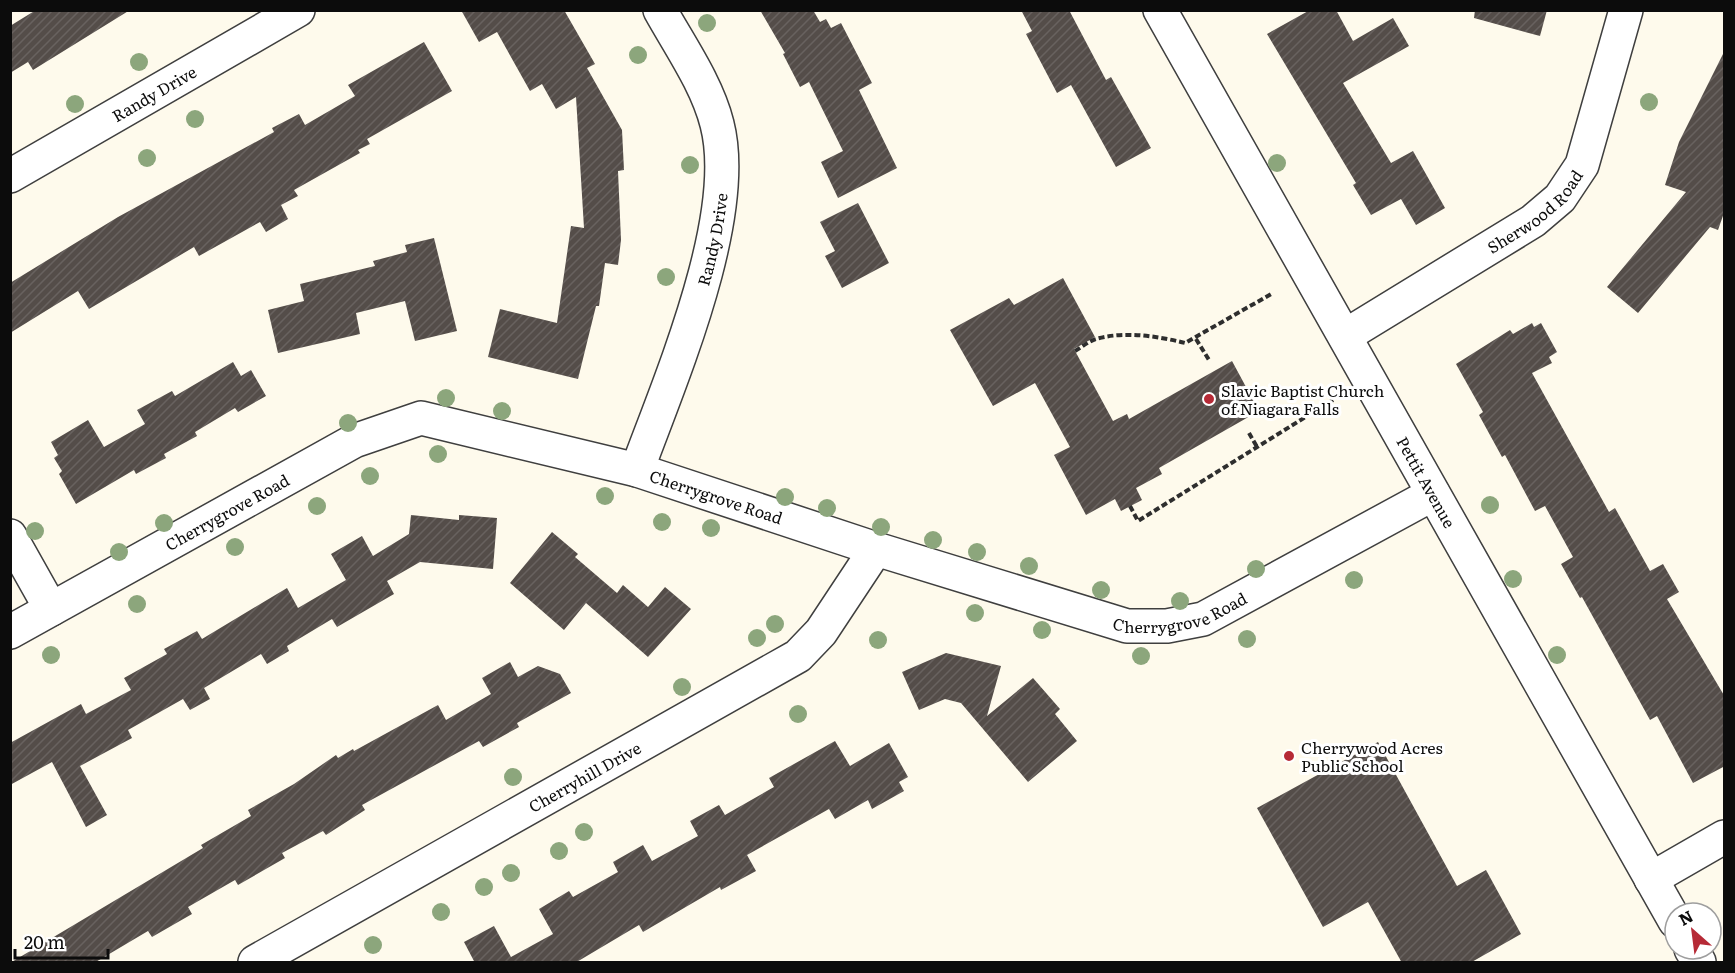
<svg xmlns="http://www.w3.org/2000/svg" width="1735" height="973" viewBox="0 0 1735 973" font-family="Literata,serif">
<defs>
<pattern id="building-hatch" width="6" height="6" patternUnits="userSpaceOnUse" patternTransform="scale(1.5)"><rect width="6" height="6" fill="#544d49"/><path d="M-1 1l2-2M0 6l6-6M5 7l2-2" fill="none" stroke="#68625f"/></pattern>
</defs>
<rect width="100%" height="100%" fill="#fefaec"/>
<g fill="url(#building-hatch)">
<path d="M36,10H130L33,70L28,62L10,73V26Z"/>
<path d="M461,10H564L595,64L587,68L622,130L624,170L618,171L621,240L618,265L605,263L599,306H596L578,379L488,357L500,309L557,323L571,226L584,228L576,97L556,109L542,84L530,91L497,32L479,42Z"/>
<path d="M760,10H813L820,22L826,19L831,28L841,23L872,83L859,90L897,168L838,198L821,162L843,151L809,82L800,87L783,54L785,53Z"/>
<path d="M1021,10H1069L1106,80L1111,77L1151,148L1116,167L1071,85L1057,93L1026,34L1032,31Z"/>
<path d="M1310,10H1336L1353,41L1393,18L1409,46L1343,83L1391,163L1413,151L1445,208L1416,225L1401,199L1371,215L1353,185L1356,183L1267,34Z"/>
<path d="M1475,10H1547L1540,36L1474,18Z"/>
<path d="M424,42L452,91L367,139L370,144L358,150L360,153L294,190L298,196L281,205L288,219L266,232L260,222L199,256L194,247L89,309L78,291L10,333V283L118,217L274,132L272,128L299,114L305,125L355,96L348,85Z"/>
<path d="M1725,50V210L1718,230L1710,227L1638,313L1607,287L1686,192L1665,185L1679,142Z"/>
<path d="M858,203L889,263L842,288L825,256L835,251L820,222Z"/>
<path d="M434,238L457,331L415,341L405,301L356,313L360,334L278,353L268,310L304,301L300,284L375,266L373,261L407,252L405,245Z"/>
<path d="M1063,278L1095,337L1074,349L1113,421L1127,414L1129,419L1232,361L1259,411L1159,468L1162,474L1136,488L1142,500L1121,511L1115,499L1086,515L1054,455L1070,447L1035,383L993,406L950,330L1009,298L1014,305Z"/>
<path d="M1532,323L1534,327L1541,323L1557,352L1549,357L1552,363L1532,373L1609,512L1615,508L1650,571L1663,564L1679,592L1667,599L1725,697V766L1693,783L1657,716L1650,720L1582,597L1580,598L1561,564L1573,557L1545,506L1535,511L1505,455L1502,457L1479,415L1483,412L1456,364L1510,330L1513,334Z"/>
<path d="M233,362L241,376L251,370L266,396L238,412L235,408L195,432L197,436L164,454L166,458L136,474L134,470L76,504L59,474L62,471L54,458L58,455L51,442L88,420L104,447L145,424L137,410L172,391L175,396Z"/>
<path d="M411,515L459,520V515L497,518L493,569L420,562L387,581L394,594L337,627L332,619L287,646L289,651L267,664L261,654L204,688L210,699L190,710L183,699L128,730L132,738L80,766L107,815L86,827L52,762L10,785V743L81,704L86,714L131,690L124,678L167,654L164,649L197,631L202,639L287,588L298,608L346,580L331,554L362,536L373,556L409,534Z"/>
<path d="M552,532L578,554L575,557L617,593L623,585L648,607L665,587L691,609L648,657L586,603L564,630L510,583Z"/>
<path d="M946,653L1001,666L987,716L1033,678L1060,709L1055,714L1077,741L1028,782L961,703L945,699L919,710L902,672Z"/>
<path d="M510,662L518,677L538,666L560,674L571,693L517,723L519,727L483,747L479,741L362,805L365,810L326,835L323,831L282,853L285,858L238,885L235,880L188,907L192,914L152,937L148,931L94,963H10L203,848L201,845L251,816L248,810L294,784L336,755L338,758L353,749L354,751L438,705L446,720L491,694L482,678Z"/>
<path d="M835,741L850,766L889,743L908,777L899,782L904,791L872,809L868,800L835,819L829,809L747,855L756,871L721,890L720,887L643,932L639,925L575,963H475L464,942L494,926L511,957L553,934L539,909L569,891L573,897L618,872L613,862L643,845L652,861L698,836L690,821L719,805L725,815L774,787L769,778Z"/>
<path d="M1378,742L1457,886L1486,870L1521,934L1470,963H1402L1368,902L1323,927L1257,808Z"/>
</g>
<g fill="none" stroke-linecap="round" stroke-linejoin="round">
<defs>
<g id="street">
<path id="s1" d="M1160,10L1675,921"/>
<path id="s2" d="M10,176L298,10"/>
<path id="s3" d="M1345,336L1533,221L1560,198L1582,165L1626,10"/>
<path id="s4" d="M637,470C670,380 741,217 717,124C707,84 680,46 660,10"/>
<path d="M10,536L51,609"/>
<path id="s5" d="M10,632L354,441L421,418L637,470L876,549L1127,626H1167L1203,619L1433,494"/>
<path d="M1651,879L1724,837"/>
<path d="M1691,949L1699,962"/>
<path id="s6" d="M255,962L798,656L821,632L876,549"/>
</g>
</defs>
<use href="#street" stroke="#3f3f3f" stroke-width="36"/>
<g stroke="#2e2e2e" stroke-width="4" stroke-dasharray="6 3" stroke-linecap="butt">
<path d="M1196,339L1209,360"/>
<path d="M1075,351C1082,347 1089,341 1096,339C1123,331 1158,336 1185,343L1273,293"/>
<path d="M1249,433L1257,447"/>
<path d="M1130,506L1138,521L1333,400"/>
</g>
<use href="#street" stroke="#fff" stroke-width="33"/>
</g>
<g fill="#8ca67c">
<circle cx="707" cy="23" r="9"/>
<circle cx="638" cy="55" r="9"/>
<circle cx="139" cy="62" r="9"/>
<circle cx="1649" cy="102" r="9"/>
<circle cx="75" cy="104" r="9"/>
<circle cx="195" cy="119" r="9"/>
<circle cx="147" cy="158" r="9"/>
<circle cx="1277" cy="163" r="9"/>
<circle cx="690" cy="165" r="9"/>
<circle cx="666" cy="277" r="9"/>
<circle cx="446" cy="398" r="9"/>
<circle cx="502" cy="411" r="9"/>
<circle cx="348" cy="423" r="9"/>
<circle cx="438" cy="454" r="9"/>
<circle cx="370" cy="476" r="9"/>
<circle cx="605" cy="496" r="9"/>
<circle cx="785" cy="497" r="9"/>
<circle cx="1490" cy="505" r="9"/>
<circle cx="317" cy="506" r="9"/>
<circle cx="827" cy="508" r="9"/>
<circle cx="662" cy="522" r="9"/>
<circle cx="164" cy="523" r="9"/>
<circle cx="881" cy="527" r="9"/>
<circle cx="711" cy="528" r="9"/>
<circle cx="35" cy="531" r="9"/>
<circle cx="933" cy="540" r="9"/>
<circle cx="235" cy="547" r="9"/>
<circle cx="119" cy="552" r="9"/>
<circle cx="977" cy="552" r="9"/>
<circle cx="1029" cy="566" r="9"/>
<circle cx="1256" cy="569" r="9"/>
<circle cx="1513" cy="579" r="9"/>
<circle cx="1354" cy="580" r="9"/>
<circle cx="1101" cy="590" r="9"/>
<circle cx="1180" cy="601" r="9"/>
<circle cx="137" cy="604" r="9"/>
<circle cx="975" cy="613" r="9"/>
<circle cx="775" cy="624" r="9"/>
<circle cx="1042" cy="630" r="9"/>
<circle cx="757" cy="638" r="9"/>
<circle cx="1247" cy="639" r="9"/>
<circle cx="878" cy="640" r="9"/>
<circle cx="51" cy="655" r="9"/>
<circle cx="1557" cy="655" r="9"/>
<circle cx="1141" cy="656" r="9"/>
<circle cx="682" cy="687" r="9"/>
<circle cx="798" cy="714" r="9"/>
<circle cx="513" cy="777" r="9"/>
<circle cx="584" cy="832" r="9"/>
<circle cx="559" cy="851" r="9"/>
<circle cx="511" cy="873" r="9"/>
<circle cx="484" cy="887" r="9"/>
<circle cx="441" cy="912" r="9"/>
<circle cx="373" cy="945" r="9"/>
</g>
<g fill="#b62a36" stroke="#fff" stroke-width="2">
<circle cx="1209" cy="399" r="6"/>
<circle cx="1289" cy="756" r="6"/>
</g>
<g text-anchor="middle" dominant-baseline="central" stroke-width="6" stroke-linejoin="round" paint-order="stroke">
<g font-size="16" fill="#0c0c0c" stroke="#fff">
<text stroke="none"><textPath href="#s2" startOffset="166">Randy Drive</textPath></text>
<text stroke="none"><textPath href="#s3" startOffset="228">Sherwood Road</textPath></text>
<text stroke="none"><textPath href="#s4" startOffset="243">Randy Drive</textPath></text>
<text stroke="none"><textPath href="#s1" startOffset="542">Pettit Avenue</textPath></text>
<text stroke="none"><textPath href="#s5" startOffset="770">Cherrygrove Road</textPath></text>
<text stroke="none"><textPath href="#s5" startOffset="248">Cherrygrove Road</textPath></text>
<text stroke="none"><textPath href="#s5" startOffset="1256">Cherrygrove Road</textPath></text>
<text stroke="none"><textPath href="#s6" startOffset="378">Cherryhill Drive</textPath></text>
</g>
<g font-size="16" fill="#0c0c0c" stroke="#fff" text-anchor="start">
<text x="1221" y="390">Slavic Baptist Church<tspan x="1221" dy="18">of Niagara Falls</tspan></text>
<text x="1301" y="747">Cherrywood Acres<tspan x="1301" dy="18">Public School</tspan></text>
</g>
</g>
<rect width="1735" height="973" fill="none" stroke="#0c0c0c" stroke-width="24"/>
<g transform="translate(1693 931) rotate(332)"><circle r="28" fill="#ffffff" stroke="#9e9e9e" stroke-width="1.5"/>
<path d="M0-4.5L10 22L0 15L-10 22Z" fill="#b62a36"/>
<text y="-9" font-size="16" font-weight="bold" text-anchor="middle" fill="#0c0c0c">N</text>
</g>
<path d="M15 949v9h93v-9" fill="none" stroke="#0c0c0c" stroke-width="3"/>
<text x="24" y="949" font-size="18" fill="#0c0c0c" stroke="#ffffff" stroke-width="4.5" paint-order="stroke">20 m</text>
</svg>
